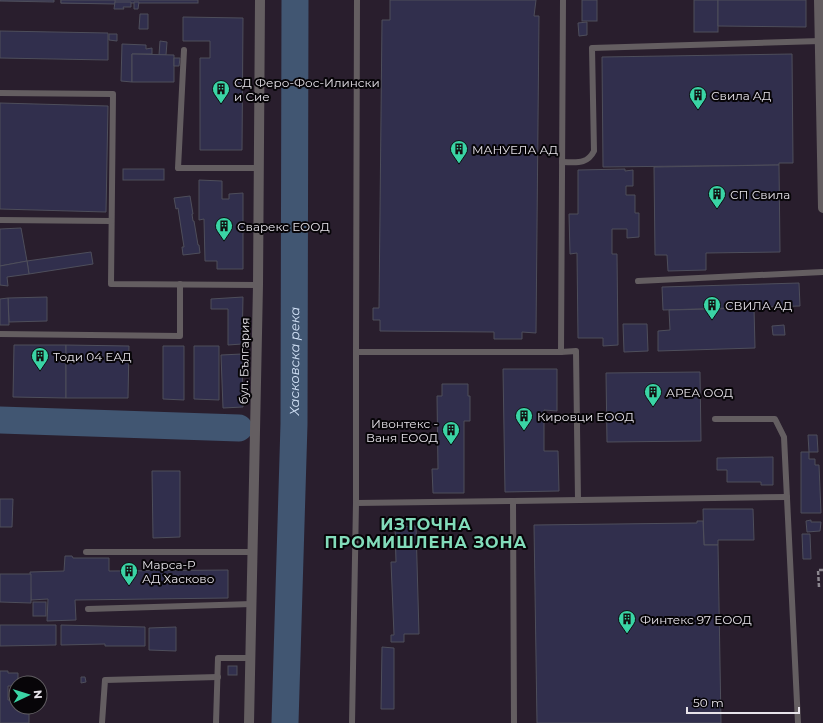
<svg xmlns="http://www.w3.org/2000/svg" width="823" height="723" viewBox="0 0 823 723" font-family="Montserrat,sans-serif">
<rect width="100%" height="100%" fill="#1f1822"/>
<path fill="#291e2d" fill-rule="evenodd" d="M0,0H823V723H0ZM16,683H40V707H16Z"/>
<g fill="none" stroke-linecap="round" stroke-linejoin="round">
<g stroke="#415672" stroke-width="27">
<path d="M0,420L239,428"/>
<path id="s1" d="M285,723L294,424L295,0"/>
</g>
</g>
<g fill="#312f4d" stroke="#4e4e5b">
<path d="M0,0H54V2L0,1Z"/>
<rect x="61" y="0" width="137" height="3"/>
<path d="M61,0H115V4L61,3Z"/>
<path d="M390,0H536L534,16H539L536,333L522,332V339H494V332L380,331V320H373V308H379L382,20H390Z"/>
<rect x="582" y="0" width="15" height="21"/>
<rect x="694" y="0" width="24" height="32"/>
<path d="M718,0H806V27L718,26Z"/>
<path d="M115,2H131V7H123L124,9H114Z"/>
<path d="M134,2H139L138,9H134Z"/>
<path d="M140,14H148V29H139Z"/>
<path d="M183,17L243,18L242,150H200V58H210V41H183Z"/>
<path d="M587,22V35L579,36L578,23Z"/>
<path d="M0,31L108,33V60L0,58Z"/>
<path d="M109,34H117V41L109,40Z"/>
<path d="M160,41L167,42L166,55H159Z"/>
<path d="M122,44L146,45V49L152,48V54H132V82L121,81Z"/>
<path d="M132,54L174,55V82H132Z"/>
<path d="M792,54L793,163H779V165L603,167L602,57Z"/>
<path d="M174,58H180L179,66H174Z"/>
<path d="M0,103L108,106L106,212L0,209Z"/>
<path d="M779,165L780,252L706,253V270L668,271L667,255H655L654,167Z"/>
<rect x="123" y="169" width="41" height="11"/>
<path d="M625,169V171L633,170V186H626V195H635V213H639V237L627,238V229H612V254H617L618,345L603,346V338H578L577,253L570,254L569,214H578V170Z"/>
<path d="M199,180L222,181V199H229V194L243,193V269H217V261H205L204,219L199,220Z"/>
<path d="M190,196L193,214H192L193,221H194L198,245H199L200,253L183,255L182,247H184L178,208L176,209L174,198Z"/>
<path d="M21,228L27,261L0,266V229Z"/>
<path d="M91,252L93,264L29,274L27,261Z"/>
<path d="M27,261L29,274L7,277L8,286L0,285V266Z"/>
<path d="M799,283L800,306L663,310L662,287Z"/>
<path d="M47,297V321L9,322L8,298Z"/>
<path d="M243,297L242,344L228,345V309H211V299Z"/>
<path d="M8,298L9,325H0V299Z"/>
<path d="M754,308L755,348L658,351V331L670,330L669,310Z"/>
<path d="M623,324H647L648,351L624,352Z"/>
<path d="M784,325L785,335H773L772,326Z"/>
<path d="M14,345H66V398L13,397Z"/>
<path d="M66,345L129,346L128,398H66Z"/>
<path d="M163,346H184V400L163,399Z"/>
<path d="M194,346H219V400L194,399Z"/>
<path d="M242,354L243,407L223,408L221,355Z"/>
<path d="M503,369H557V411L544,410V451H558L559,491L505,492Z"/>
<path d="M700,372L701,441L607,442L606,373Z"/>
<path d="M442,384H468V396H470V421H464V493H433L432,469H438L437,396H442Z"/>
<path d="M808,435H817L818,452H809Z"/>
<path d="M801,452H809V459H815V465H819L821,513H801Z"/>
<path d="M773,457V485H761V482H727V470H717V458Z"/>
<path d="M152,471H180V537L153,538Z"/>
<path d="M0,499H13L12,527H0Z"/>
<path d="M703,509H753L754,540H718V545H704Z"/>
<path d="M811,520V522H821L820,531L807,532L806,521Z"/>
<path d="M697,521H703L704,545H718L721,723H537L534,525L697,523Z"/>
<path d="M416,526L419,634H404V642H391V635H394L391,562H396L395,527Z"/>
<path d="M802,534H810L811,559H803Z"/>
<path d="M65,556H72L73,558H109V571L228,570V598L75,600L76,620L47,621L48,599L31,600L30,572L64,571Z"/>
<path d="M0,574H31V603L0,602Z"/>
<rect x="33" y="602" width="13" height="14"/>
<path d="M0,625H56V645L0,646Z"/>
<path d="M61,625L145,627V646H105V644L61,645Z"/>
<path d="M176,627V651L149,650V628Z"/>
<path d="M382,647L394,648V709H381Z"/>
<rect x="228" y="666" width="9" height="9"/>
<path d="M0,671H8V673H18V683H16V686H8V700H16V707H29V723H0Z"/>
<path d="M81,677H85L86,682L81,683Z"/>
</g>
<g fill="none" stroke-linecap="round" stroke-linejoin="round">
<path stroke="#8c878f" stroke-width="2.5" stroke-dasharray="4 2" stroke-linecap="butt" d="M819,587L818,570H823"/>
<g stroke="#645e61" stroke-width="6">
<path d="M563,0L561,352L576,351L578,500"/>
<path d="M184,50L178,168H258"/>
<path d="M0,93L113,94L111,284L258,285"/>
<path d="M562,162C576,162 587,165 594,151L592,48L820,41"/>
<path d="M0,220L111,221"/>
<path d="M638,281L823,272"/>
<path d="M0,334L180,336V284"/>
<path d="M356,352L357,0"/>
<path d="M715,419H775L784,437L798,723"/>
<path d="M513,501L787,497"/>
<path d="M356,503V352H561"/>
<path d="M86,552H253"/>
<path d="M88,609L252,604"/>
<path d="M102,723L105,680L218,677"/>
<path d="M216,723L218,658H251"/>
<path d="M352,723L356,503L513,501L514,723"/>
</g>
<g stroke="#645e61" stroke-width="10">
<path d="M819,0L823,208"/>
<path d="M249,723L258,285L260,0"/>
</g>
</g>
<defs>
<symbol id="building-pin" viewBox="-11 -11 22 30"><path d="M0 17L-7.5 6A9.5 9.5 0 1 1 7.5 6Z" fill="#3ad4a5" stroke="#070508"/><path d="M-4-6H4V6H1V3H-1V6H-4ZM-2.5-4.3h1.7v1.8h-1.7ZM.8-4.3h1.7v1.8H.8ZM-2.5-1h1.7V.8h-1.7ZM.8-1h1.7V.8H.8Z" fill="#111"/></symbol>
</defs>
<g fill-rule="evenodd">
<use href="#building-pin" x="211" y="79" width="20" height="27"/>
<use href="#building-pin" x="688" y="85" width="20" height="27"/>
<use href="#building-pin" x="449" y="139" width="20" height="27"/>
<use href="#building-pin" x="707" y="184" width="20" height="27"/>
<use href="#building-pin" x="214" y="216" width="20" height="27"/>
<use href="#building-pin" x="702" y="295" width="20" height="27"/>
<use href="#building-pin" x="30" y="346" width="20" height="27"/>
<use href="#building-pin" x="643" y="382" width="20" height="27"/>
<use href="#building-pin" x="514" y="406" width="20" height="27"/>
<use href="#building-pin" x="441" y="420" width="20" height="27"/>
<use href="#building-pin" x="119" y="561" width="20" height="27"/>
<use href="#building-pin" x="617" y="609" width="20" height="27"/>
</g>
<g text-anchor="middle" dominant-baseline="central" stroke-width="4" stroke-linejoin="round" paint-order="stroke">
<g font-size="12" fill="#e7e3ea" stroke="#070508" text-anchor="start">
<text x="234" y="82">СД Феро-Фос-Илински<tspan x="234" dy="14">и Сие</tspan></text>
<text x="711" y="95">Свила АД</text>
<text x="472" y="149">МАНУЕЛА АД</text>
<text x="730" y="194">СП Свила</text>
<text x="237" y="226">Сварекс ЕООД</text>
<text x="725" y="305">СВИЛА АД</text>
<text x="53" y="356">Тоди 04 ЕАД</text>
<text x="666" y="392">АРЕА ООД</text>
<text x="537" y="416">Кировци ЕООД</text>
<text x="438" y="423" text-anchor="end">Ивонтекс -<tspan x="438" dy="14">Ваня ЕООД</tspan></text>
<text x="142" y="564">Марса-Р<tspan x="142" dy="14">АД Хасково</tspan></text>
<text x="640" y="619">Финтекс 97 ЕООД</text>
</g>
<g font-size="12" fill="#e7e3ea" stroke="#070508">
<text transform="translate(244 361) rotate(-89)">бул. България</text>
</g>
<g font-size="13" font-style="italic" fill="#d4e3f8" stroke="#070508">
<text stroke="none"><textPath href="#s1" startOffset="362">Хасковска река</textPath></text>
</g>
<g font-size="16" font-weight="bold" letter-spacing="1" fill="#82dcba" stroke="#070508">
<text x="426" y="524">ИЗТОЧНА<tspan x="426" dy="18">ПРОМИШЛЕНА ЗОНА</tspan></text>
</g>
</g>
<g transform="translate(28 695) rotate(86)"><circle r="19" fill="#070508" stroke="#615e62"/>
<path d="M0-3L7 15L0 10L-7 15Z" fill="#3ad4a5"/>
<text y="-6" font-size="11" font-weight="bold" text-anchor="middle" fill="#e7e3ea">N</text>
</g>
<path d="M687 707v6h112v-6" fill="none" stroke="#e7e3ea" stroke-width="2"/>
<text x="693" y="707" font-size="12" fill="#e7e3ea" stroke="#070508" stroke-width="3" paint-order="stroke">50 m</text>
</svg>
